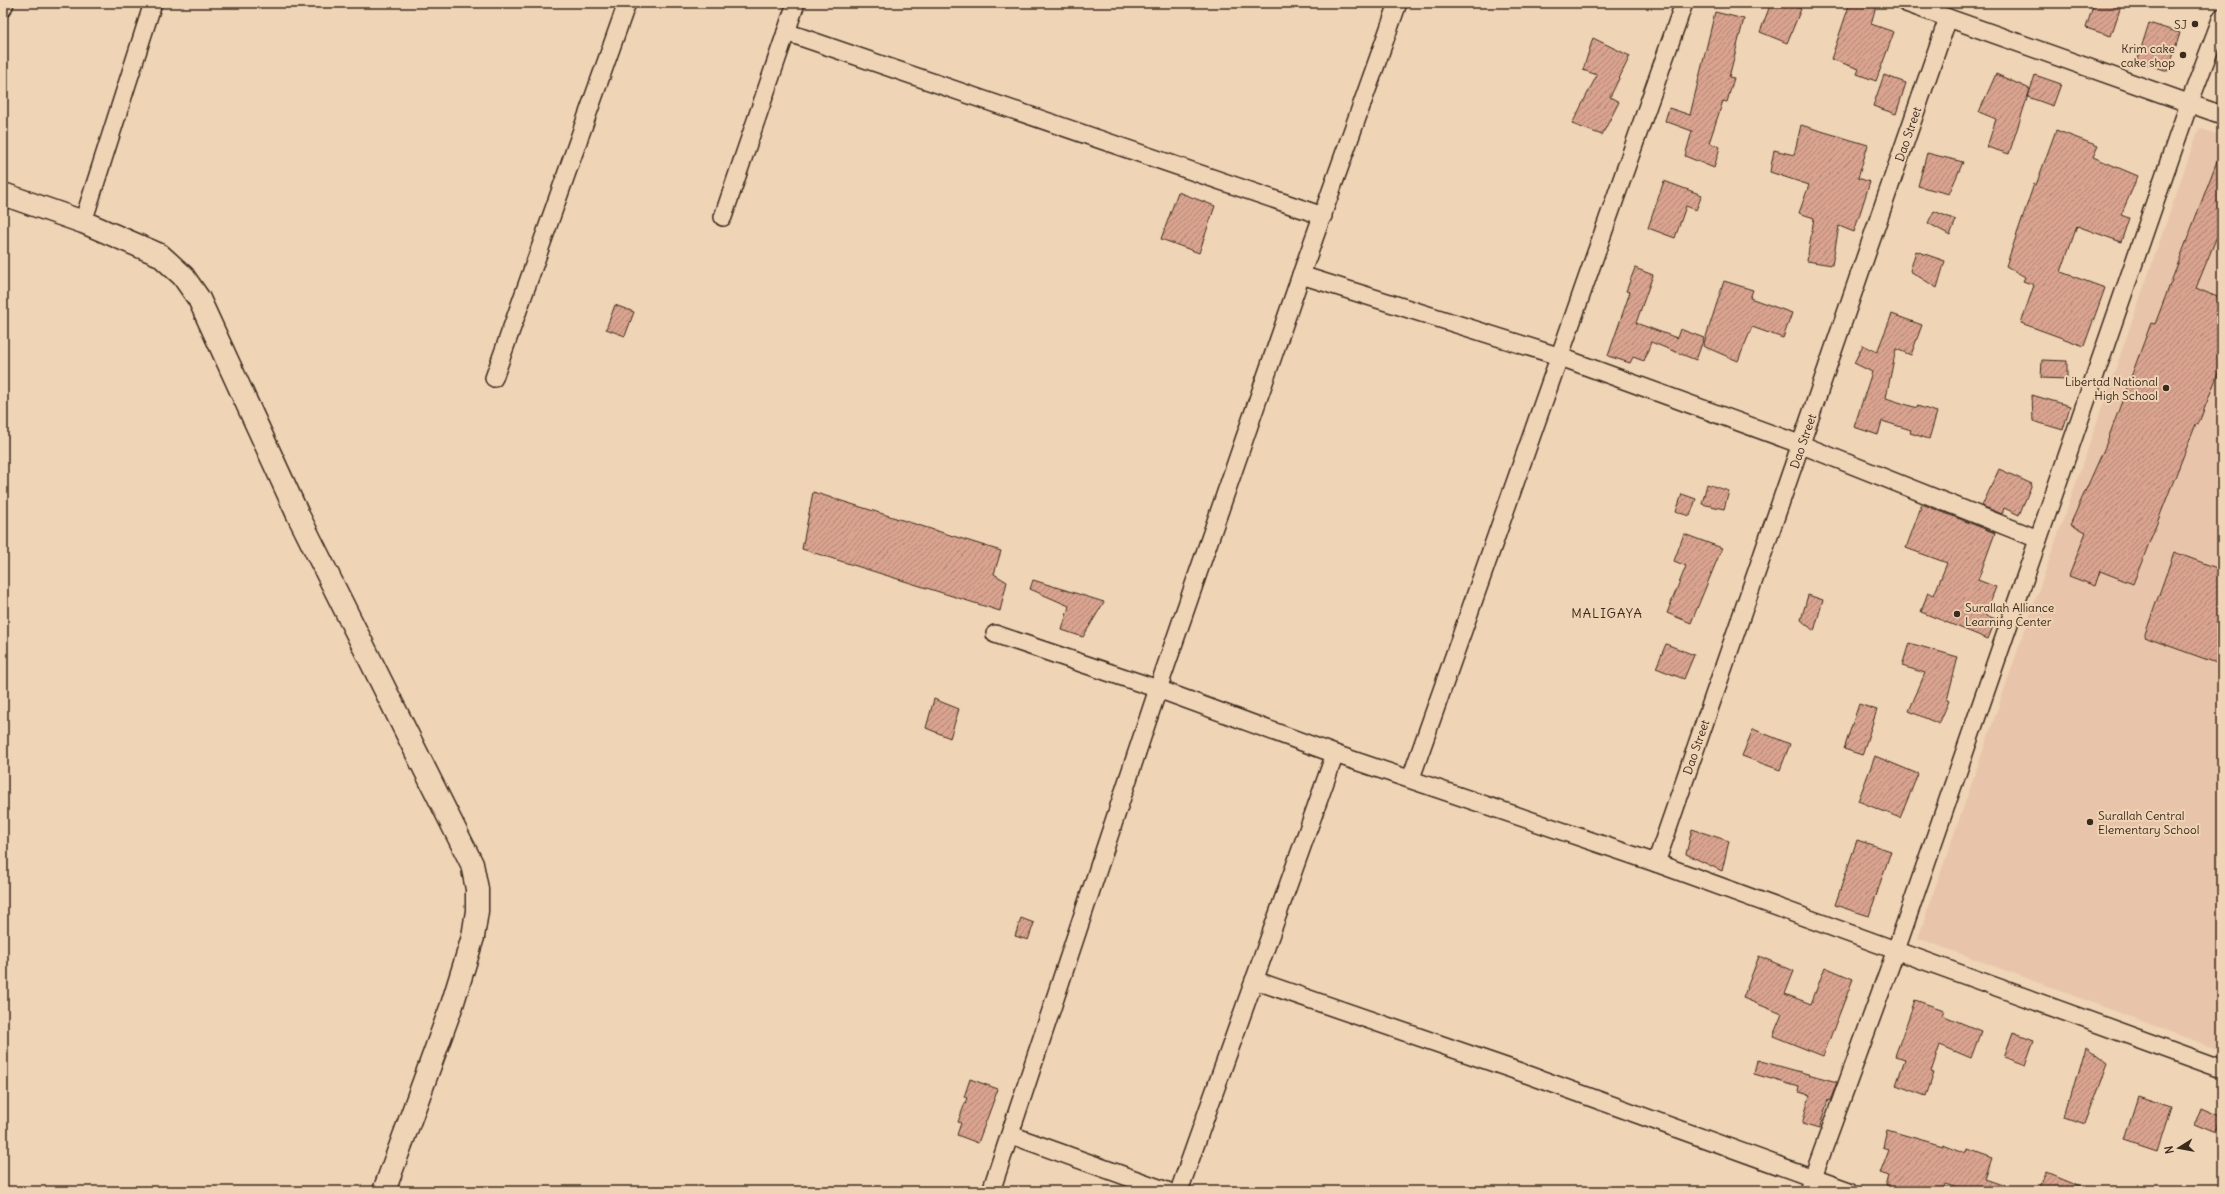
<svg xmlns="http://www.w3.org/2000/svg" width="2225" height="1194" viewBox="0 0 2225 1194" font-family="Delius,sans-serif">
<defs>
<pattern id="building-hatch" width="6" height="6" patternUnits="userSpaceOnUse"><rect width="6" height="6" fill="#d9a38f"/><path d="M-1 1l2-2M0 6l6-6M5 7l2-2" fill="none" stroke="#b18574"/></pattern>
</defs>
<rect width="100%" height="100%" fill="#efd4b6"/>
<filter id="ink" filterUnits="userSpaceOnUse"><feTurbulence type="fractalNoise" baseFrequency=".025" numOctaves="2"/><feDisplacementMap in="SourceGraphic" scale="8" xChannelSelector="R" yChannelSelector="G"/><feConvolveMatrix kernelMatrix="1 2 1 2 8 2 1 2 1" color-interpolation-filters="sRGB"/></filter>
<g filter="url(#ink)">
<path fill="#e8c5aa" d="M2199,128L2222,136V1051L1918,938Z"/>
<g fill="url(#building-hatch)" stroke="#3b2a1e">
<path d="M1771,3H1785L1801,9L1787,43L1760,32Z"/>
<path d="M1850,3H1865L1876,6L1871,24L1894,32L1876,81L1857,74L1859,69L1831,59Z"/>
<path d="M2094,3H2122L2111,36L2086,28Z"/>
<path d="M1715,12L1744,19L1729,77L1734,78L1727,102L1723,101L1709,143L1720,147L1714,168L1685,156L1692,131L1665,121L1669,108L1690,115Z"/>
<path d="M2149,23L2180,33L2168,71L2137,61Z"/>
<path d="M1593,38L1630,56L1610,97L1619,102L1602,135L1572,124L1597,75L1583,70Z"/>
<path d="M1996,74L2030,89L2009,154L1987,147L1996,119L1979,112Z"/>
<path d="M1884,75L1906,83L1896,114L1873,106Z"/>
<path d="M2035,75L2061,84L2053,106L2028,97Z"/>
<path d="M1801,125L1868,145L1858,178L1870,182L1854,232L1839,226L1832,265L1807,261L1814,218L1799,213L1809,185L1770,172L1774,150L1794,155Z"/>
<path d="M2056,130L2098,146L2093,157L2138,176L2121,215L2129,218L2121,242L2077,226L2061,272L2105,288L2084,346L2021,323L2034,285L2023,281L2025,277L2006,266L2034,184L2036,185Z"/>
<path d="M1927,153L1963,162L1949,194L1918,186Z"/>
<path d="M2220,153H2222V224L2196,288L2222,299V363L2198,425L2196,424L2133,584L2100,571L2095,586L2069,576L2086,532L2070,525L2105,447L2151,323L2155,324Z"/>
<path d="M1664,181L1702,195L1696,210L1686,206L1675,238L1648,228Z"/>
<path d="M1178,192L1215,206L1199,253L1161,239Z"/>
<path d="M1934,211L1956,220L1950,235L1928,223Z"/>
<path d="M1916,251L1945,261L1937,288L1910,271Z"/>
<path d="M1635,268L1653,275L1636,323L1677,338L1680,329L1704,338L1696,360L1651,342L1644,361L1633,357L1630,363L1608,356L1630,292L1626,291Z"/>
<path d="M1724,281L1753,290L1750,298L1792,313L1783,338L1752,327L1738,361L1703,346Z"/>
<path d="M615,305L634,312L625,336L606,329Z"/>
<path d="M1892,314L1922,325L1911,355L1896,349L1886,398L1917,408V406L1937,412L1929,439L1910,433L1911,430L1882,421L1878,435L1854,427L1872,372L1854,363L1863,345L1877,352Z"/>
<path d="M2042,360L2067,361V379L2041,378Z"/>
<path d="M2032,395L2070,406L2063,430L2033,421Z"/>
<path d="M1999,469L2032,484L2019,515L2004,508L2002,514L1982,506Z"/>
<path d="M1707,484L1729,491L1724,509L1702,504Z"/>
<path d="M813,492L1001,551L994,574L1007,582L1000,611L802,549Z"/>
<path d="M1682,494L1696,499L1690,516L1676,512Z"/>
<path d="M1922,504L1995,533L1978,580L1996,587L1985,615L1996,619L1988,639L1921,612L1928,592L1934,595L1947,563L1906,548Z"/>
<path d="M1684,534L1722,548L1691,623L1667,613L1686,566L1674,561Z"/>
<path d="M2174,552L2222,570V665L2144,637Z"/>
<path d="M1033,580L1104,602L1083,637L1062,630L1069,606L1030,589Z"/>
<path d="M1808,595L1823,600L1814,631L1801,620Z"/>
<path d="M1909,643L1958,657L1947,700L1949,701L1939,724L1909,711L1925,673L1902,666Z"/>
<path d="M1666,644L1694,655L1684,679L1656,668Z"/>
<path d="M934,699L959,709L950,738L926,728Z"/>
<path d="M1859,704L1877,710L1862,755L1844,749Z"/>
<path d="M1753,729L1790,744L1780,770L1742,756Z"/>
<path d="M1875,756L1918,774L1900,818L1858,801Z"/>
<path d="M1692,829L1729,841L1722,871L1686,854Z"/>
<path d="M1857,840L1891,851L1869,916L1835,905Z"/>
<path d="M1021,918L1034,923L1028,940L1015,936Z"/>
<path d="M1759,956L1794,971L1785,994L1811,1004L1825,967L1853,979L1823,1056L1773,1036L1782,1014L1743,998Z"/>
<path d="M1915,1000L1944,1010L1942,1015L1981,1031L1971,1058L1940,1045L1931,1072L1934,1073L1926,1096L1896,1085L1905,1059L1895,1056Z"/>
<path d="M2013,1032L2034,1040L2025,1065L2004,1057Z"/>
<path d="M2085,1046L2108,1063L2085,1124L2065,1117Z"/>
<path d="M1757,1060L1837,1082L1830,1101L1828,1100L1819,1129L1802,1124L1810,1095L1798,1092L1799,1087L1754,1074Z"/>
<path d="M970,1079L998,1089L978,1143L957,1135L961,1123L958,1122L967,1098L964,1097Z"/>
<path d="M2138,1096L2171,1107L2157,1151L2124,1140Z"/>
<path d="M2201,1108L2222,1117L2216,1135L2194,1126Z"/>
<path d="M1887,1130L1943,1146V1144L1967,1153L1968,1150L1993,1159L1986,1179L2015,1189V1191H1969L1945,1183L1942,1191H1900L1886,1186L1889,1176L1880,1173L1889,1149L1883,1147Z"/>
<path d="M2046,1173L2090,1191H2039Z"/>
</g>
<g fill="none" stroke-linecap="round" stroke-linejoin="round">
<defs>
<g id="minor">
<path d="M1906,3L2222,115"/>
<path d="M3,8L5,3"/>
<path d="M786,32L1323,216"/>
<path d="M723,217L796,3"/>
<path d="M83,222L153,3"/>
<path d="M1301,275L1558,356L1802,445L2038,539"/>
<path d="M494,378L627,3"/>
<path d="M995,634L1158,689L1335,754L1656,863L2222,1069"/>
<path d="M1411,778L1684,3"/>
<path d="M1656,863L1948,18"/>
<path d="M1254,980L1529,1075L1849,1191"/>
<path d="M1011,1135L1167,1191"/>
<path d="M991,1191L1158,689L1301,275L1398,3"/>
<path d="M1179,1191L1335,754"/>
<path d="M1808,1191L1896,950L2189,104L2222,17"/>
</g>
<path id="tertiary" d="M3,194L83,222L160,255L183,276L199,299L298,515L472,864L477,889V911L473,937L452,1005L384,1191"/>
</defs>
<use href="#minor" stroke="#3b2a1e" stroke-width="20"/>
<use href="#tertiary" stroke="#3b2a1e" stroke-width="25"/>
<use href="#minor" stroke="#efd4b6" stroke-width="17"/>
<use href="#tertiary" stroke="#efd4b6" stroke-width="22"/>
</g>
</g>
<g fill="#3b2a1e" stroke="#efd4b6" stroke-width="1.5">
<circle cx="2195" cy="24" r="4"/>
<circle cx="2183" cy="55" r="4"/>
<circle cx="2166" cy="388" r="4"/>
<circle cx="1957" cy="614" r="4"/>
<circle cx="2090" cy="822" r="4"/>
</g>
<g text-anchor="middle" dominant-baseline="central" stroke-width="4" stroke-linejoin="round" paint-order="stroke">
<g font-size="12" fill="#3b2a1e" stroke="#efd4b6" text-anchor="end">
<text x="2187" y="24">SJ</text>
<text x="2175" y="48">Krim cake<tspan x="2175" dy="14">cake shop</tspan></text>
<text x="2158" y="381">Libertad National<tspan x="2158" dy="14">High School</tspan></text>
<text x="1965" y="607" text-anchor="start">Surallah Alliance<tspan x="1965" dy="14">Learning Center</tspan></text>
<text x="2098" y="815" text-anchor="start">Surallah Central<tspan x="2098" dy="14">Elementary School</tspan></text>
</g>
<g font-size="12" fill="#3b2a1e" stroke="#efd4b6">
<text transform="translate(1908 134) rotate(-71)">Dao Street</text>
<text transform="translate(1803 441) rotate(-71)">Dao Street</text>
<text transform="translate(1696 747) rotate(-71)">Dao Street</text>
</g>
<g font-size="13" letter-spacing="1" fill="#3b2a1e" stroke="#efd4b6">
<text x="1607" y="613">MALIGAYA</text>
</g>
</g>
<rect width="2225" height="1194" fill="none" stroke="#efd4b6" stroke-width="16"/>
<rect x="8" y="8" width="2209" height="1178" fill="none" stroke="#3b2a1e" stroke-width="1.5" filter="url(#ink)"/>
<g transform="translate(2179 1148) rotate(259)" stroke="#efd4b6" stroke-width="3" paint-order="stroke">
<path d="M0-3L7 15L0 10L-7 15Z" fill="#3b2a1e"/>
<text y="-6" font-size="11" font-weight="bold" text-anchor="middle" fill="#3b2a1e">N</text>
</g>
</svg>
